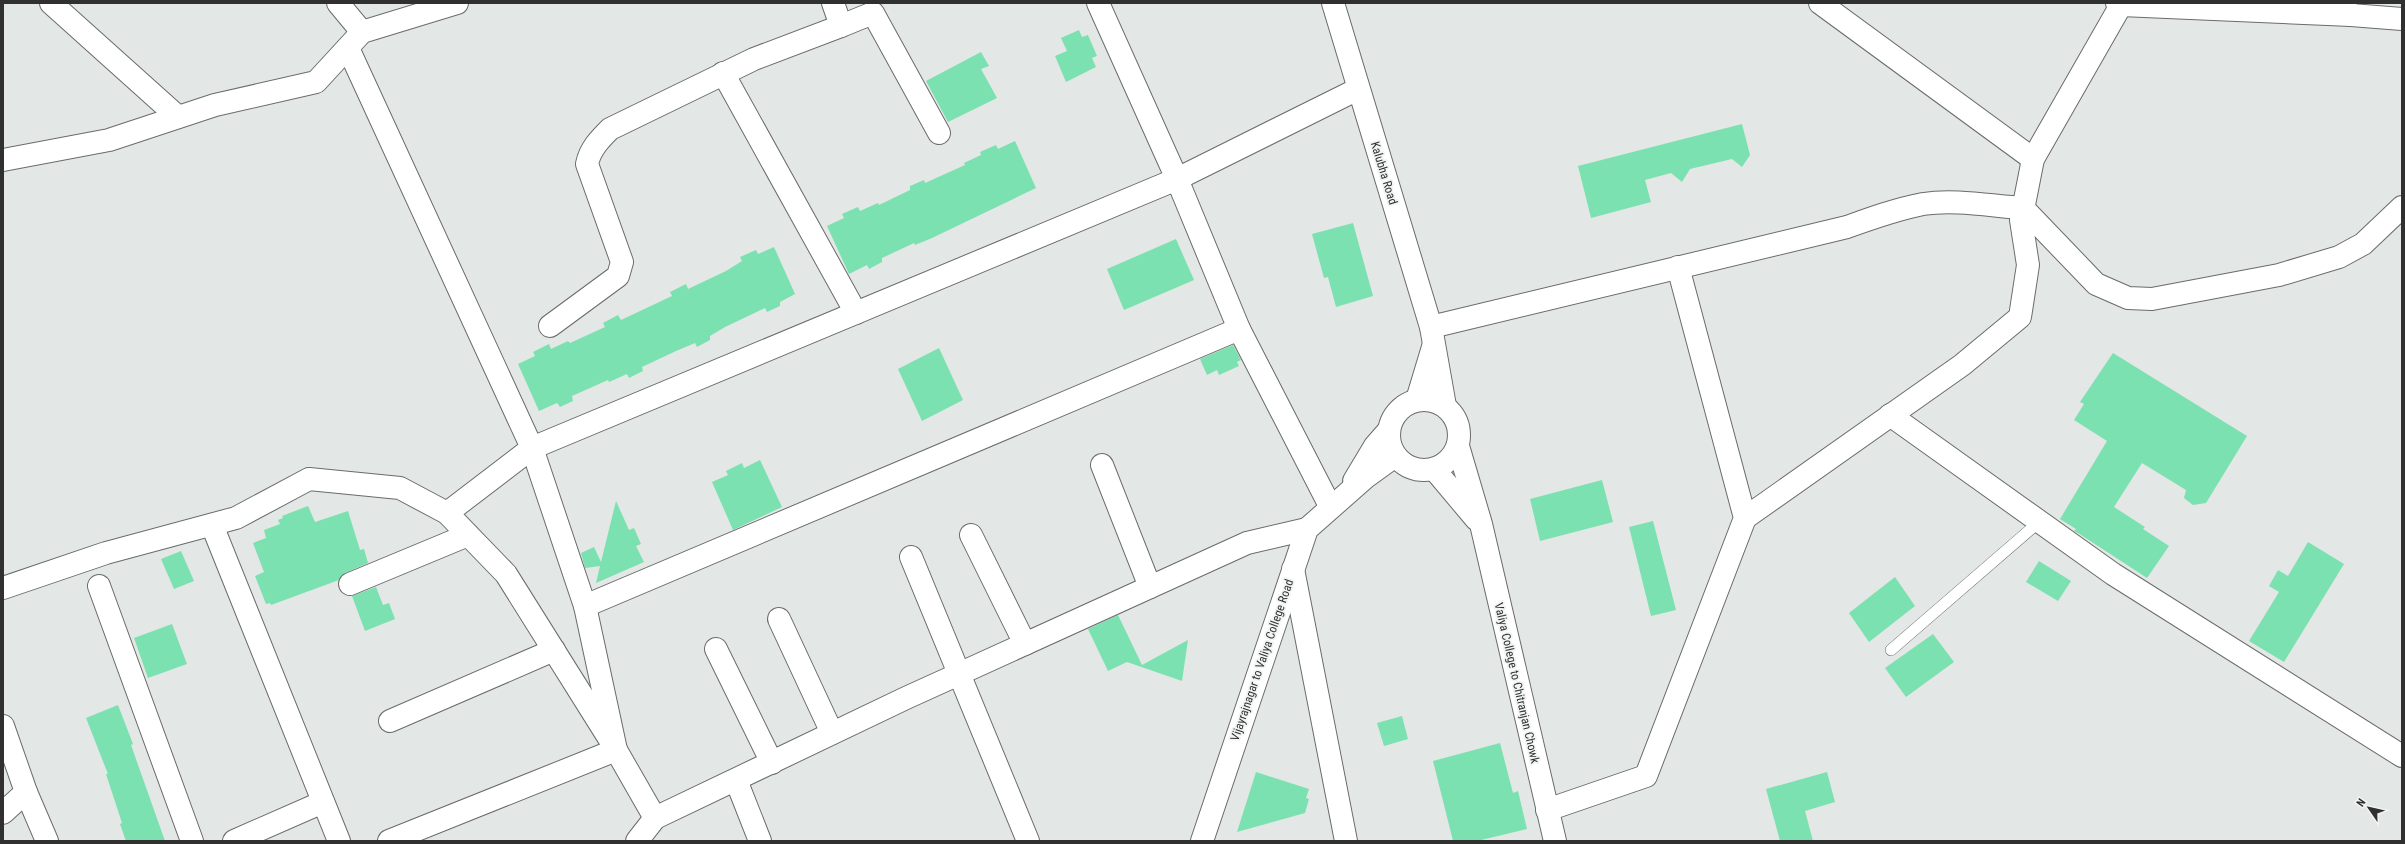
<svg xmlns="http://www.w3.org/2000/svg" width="2405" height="844" viewBox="0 0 2405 844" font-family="'Roboto Condensed',sans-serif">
<rect width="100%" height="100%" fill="#e3e7e5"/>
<g fill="#7ce1b0">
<path d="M1079,30L1082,37L1088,35L1097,56L1092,58L1096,67L1066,82L1055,56L1067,51L1061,38Z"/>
<path d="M981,52L989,66L981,69L997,98L948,122L926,81Z"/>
<path d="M1742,124L1750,155L1742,167L1732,159L1690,169L1682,182L1671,173L1645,180L1651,202L1591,218L1578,166Z"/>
<path d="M1015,141L1036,188L932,238L915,245L914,243L882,258V262L869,269L867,265L849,274L827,226L844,218L842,214L858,207L860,211L878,203L879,205L910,190V186L924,180L925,183L965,165L964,163L981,155L980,152L996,145L998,149Z"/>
<path d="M1353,223L1373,296L1336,307L1328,277L1324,278L1312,234Z"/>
<path d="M1176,239L1194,280L1124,310L1107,269Z"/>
<path d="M774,247L795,294L780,302V306L767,312L765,308L725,327L710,336V340L697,347L695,343L676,351L642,367L643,371L629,378L627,374L609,382L608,380L572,396L573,401L560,407L557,403L539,411L518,364L535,356L533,352L549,344L551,349L568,341L570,343L605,327L603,323L618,315L621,320L672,296L670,292L686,284L688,289L726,271L742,261L740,257L756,250L758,254Z"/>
<path d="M1233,345L1241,360L1237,362L1239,366L1219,375L1217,370L1207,375L1200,359Z"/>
<path d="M939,348L963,400L922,421L898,369Z"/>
<path d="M2113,353L2247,436L2206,503L2193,505L2184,498L2186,490L2142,463L2114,507L2145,527L2143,529L2169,546L2147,578L2078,533L2074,531L2076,529L2060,519L2107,441L2074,420L2084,404L2080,402Z"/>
<path d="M760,460L782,507L733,530L712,482L728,475L726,471L742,463L744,468Z"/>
<path d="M1602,480L1613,522L1540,541L1530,499Z"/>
<path d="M616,501L629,530L634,528L641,544L636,546L644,562L596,583L600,566L585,568L581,553L594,547L601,562Z"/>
<path d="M308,506L315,522L348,511L360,550L364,549L368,563L345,573L339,580L271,605L270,603L266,604L255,576L264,572L253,543L266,538L264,530L280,524L278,520L283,518L282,516Z"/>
<path d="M1653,521L1676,610L1651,616L1629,527Z"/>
<path d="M2308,542L2344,564L2284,662L2249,641L2279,592L2269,586L2278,570L2288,576Z"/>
<path d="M181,551L194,581L174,589L161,559Z"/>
<path d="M2039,561L2071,581L2058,601L2026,582Z"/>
<path d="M1895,577L1915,606L1869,642L1849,613Z"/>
<path d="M376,587L383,605L389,603L395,619L365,631L352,596Z"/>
<path d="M1118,615L1142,665L1188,640L1182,681L1127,662L1108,671L1088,629Z"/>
<path d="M172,624L187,664L148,678L134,638Z"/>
<path d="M1933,634L1954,662L1906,697L1885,668Z"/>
<path d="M118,705L133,744L131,745L165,841H126L120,824L122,823L106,774H108L86,718Z"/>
<path d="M1402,716L1408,739L1384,746L1377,723Z"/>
<path d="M1500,743L1513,793L1518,791L1527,829L1477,841H1453L1433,761Z"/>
<path d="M1256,772L1309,789L1306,798L1309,799L1305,813L1237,832Z"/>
<path d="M1827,772L1835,802L1805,811L1813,841H1780L1766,789Z"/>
</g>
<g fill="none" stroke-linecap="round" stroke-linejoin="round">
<defs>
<path id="service" d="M1891,650L2039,522"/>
<g id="minor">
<path d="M51,3L178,117"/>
<path d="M338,3L362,32"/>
<path d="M833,3L841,26L873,13L939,133"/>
<path d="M1098,3L1177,179L1239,329L1330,506"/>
<path d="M1820,3L2033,159"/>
<path d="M2121,5L2351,15"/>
<path d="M348,48L532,448L585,606L616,750L389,841"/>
<path d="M723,73L856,313"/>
<path d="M3,160L109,140L215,105L316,82L362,32L457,3"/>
<path d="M550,326L618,276L622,262L587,164C590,149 600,139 610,129L754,59L841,26"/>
<path d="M1431,327L1847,227C1872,218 1897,209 1923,204C1955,199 1991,206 2023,208L2096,284L2128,298L2152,299L2279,275L2339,257L2363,244L2402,207"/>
<path d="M1890,415L2113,574L2402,756"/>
<path d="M1458,446L1481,524L1555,841"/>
<path d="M1102,465L1150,587"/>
<path d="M1434,469L1476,519"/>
<path d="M447,513L532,448L1177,179L1358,89"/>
<path d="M1745,518L1962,365L2020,317L2028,265L2021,220L2033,159L2121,5L2117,3"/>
<path d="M212,525L339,841"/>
<path d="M971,535L1025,644"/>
<path d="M911,557L1028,841"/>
<path d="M1293,569L1346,841"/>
<path d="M350,584L468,535"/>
<path d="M99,586L192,841"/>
<path d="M3,588L106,553L236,518L309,479L400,488L447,513L506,574L612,743L655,818"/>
<path d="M585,606L1239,329"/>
<path d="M779,619L832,733"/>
<path d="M716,649L772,763"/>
<path d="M390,721L554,650"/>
<path d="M3,726L26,792L47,841"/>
<path d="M736,780L760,841"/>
<path d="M1547,810L1646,776L1745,518L1678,267"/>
<path d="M3,813L26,792"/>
<path d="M234,841L323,802"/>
<path d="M637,841L655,818L906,698L1247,543L1307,529"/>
</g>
<g id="tertiary">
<path d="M1333,3L1431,327L1445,406"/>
<path d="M2342,3L2351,15L2402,19"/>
<circle cx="1424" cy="435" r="35"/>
<path d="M1417,400L1433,347"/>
<path d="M1354,481L1375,446L1389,430"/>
<path d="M1202,841L1307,529L1366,477L1395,456"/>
</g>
</defs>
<use href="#service" stroke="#696c6b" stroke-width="12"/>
<use href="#minor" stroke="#696c6b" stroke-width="24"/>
<use href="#tertiary" stroke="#696c6b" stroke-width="24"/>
<use href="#service" stroke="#fff" stroke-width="11"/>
<use href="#minor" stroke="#fff" stroke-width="22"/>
<use href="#tertiary" stroke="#fff" stroke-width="22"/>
</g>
<g text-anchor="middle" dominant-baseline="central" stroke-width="3.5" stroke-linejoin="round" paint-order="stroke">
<g font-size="12" fill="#2f302f" stroke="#f0f4f2">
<text transform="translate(1384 173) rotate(73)">Kalubha Road</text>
<text transform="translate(1262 660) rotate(-71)">Vijayrajnagar to Valiya College Road</text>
<text transform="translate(1517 683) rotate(77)">Valiya College to Chitranjan Chowk</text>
</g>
</g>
<rect width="2405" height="844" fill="none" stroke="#2f302f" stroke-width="8"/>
<g transform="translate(2369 808) rotate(304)" stroke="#f0f4f2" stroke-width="3" paint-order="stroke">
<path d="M0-3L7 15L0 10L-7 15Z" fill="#2f302f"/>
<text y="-6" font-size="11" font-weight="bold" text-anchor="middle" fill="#2f302f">N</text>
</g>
</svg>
